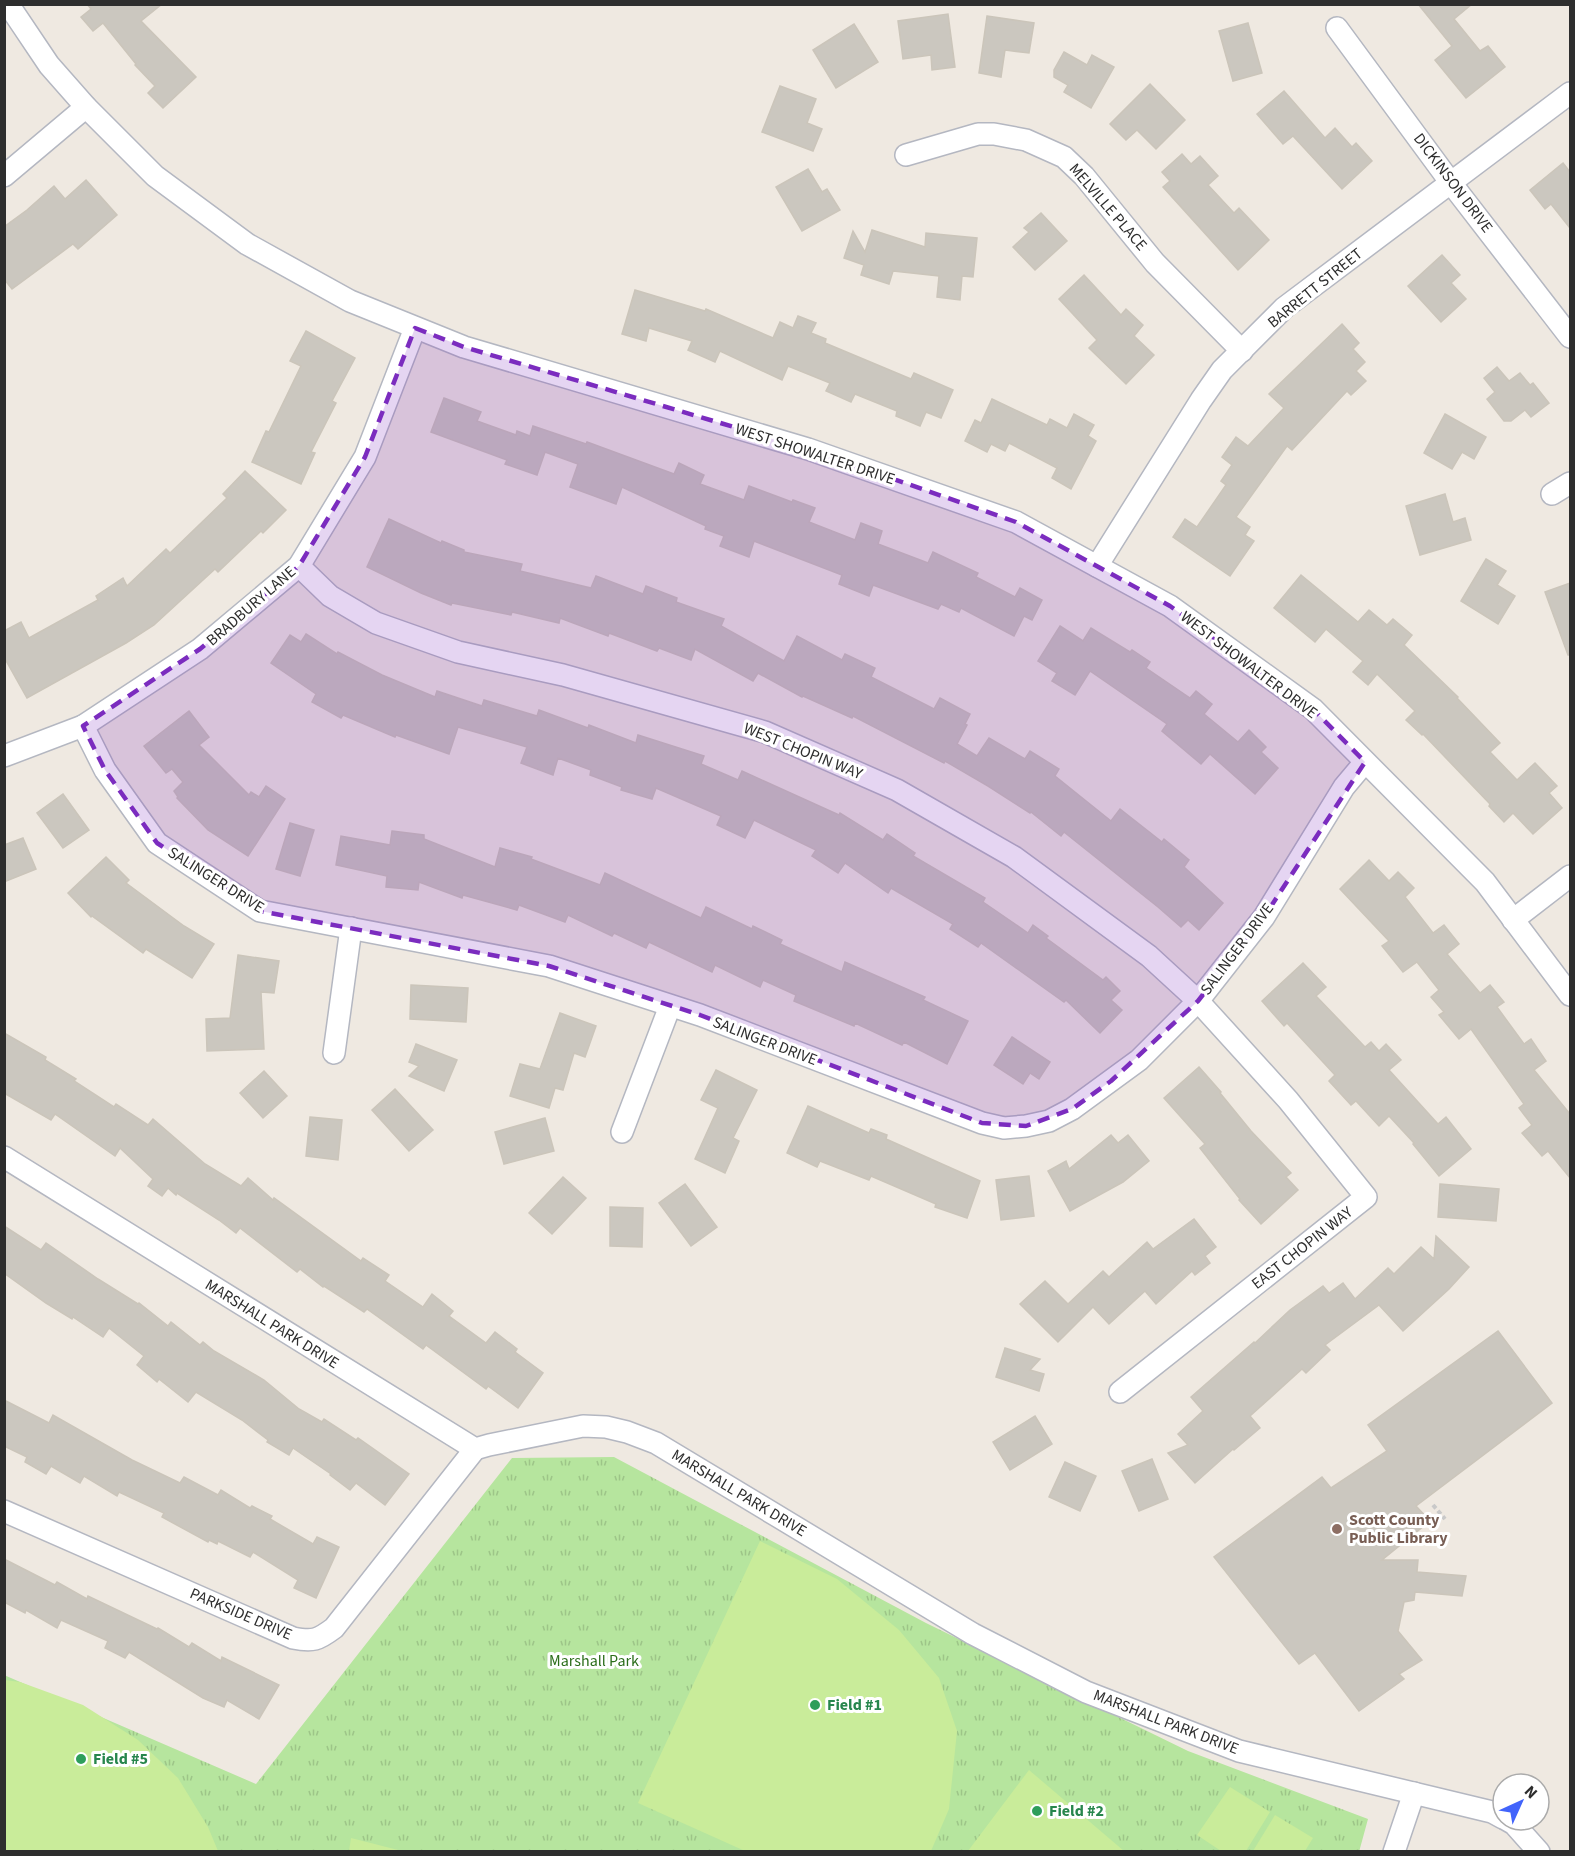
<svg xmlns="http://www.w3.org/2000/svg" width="1575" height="1856" viewBox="0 0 1575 1856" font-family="'Source Sans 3',sans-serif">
<defs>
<pattern id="park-tufts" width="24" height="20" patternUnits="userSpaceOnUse" patternTransform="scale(1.5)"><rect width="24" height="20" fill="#b6e59e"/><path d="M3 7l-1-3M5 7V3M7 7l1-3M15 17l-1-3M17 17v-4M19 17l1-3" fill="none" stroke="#9dc588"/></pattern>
</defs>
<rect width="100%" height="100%" fill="#efe9e1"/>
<path fill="url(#park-tufts)" d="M614,1457L926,1623L1188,1751L1368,1819L1359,1852L5,1851L4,1675L256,1784L512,1458Z"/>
<g fill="#c9ec9a">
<path d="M760,1541L837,1579L899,1630L939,1678L957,1731L949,1809L931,1851H745L638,1803Z"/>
<path d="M5,1680L20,1682L83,1705L138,1740L178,1778L208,1827L218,1851H5Z"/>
<path d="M1029,1770L1124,1851H968Z"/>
<path d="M1230,1787L1270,1812L1246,1851H1221L1197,1835Z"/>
<path d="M1275,1815L1313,1838L1305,1851H1253Z"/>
<path d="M351,1838L402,1851H349Z"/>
</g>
<g fill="#cbc7bf" stroke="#cbc5ba" stroke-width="1.5">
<path d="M87,4H162L141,21L196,77L163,108L148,93L155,86L135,65L136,64L103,23L93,31L81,17L91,9Z"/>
<path d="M1418,4H1472L1454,19L1480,51L1488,46L1505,67L1466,98L1435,60L1452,46Z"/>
<path d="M948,14L955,67L932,70L931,55L903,59L898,21Z"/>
<path d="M987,16L1034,23L1029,53L1005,50L1001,77L979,73Z"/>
<path d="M1248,23L1262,73L1233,81L1219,31Z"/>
<path d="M854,24L878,62L836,88L813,50Z"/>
<path d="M1064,52L1087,65L1092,55L1114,67L1091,108L1064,92L1068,85L1054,77V70Z"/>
<path d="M1150,84L1185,120L1156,149L1137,130L1126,140L1110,124Z"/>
<path d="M780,86L816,99L807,123L822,129L813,151L762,132Z"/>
<path d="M1284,91L1325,138L1335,128L1352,147L1356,143L1372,161L1342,189L1293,136L1283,144L1257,114Z"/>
<path d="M1182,154L1191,164L1200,156L1218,176L1208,185L1234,213L1239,208L1269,240L1238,270L1163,187L1170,181L1162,172Z"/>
<path d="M1563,163L1570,172V228L1551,204L1545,209L1530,190Z"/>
<path d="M808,169L822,192L827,189L840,210L802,231L776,187Z"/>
<path d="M86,180L117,215L78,249L73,244L12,289L4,279V227L27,210L54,186L65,199Z"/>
<path d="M1041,213L1067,241L1035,270L1013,247L1029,232L1024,228Z"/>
<path d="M872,230L925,247L926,233L977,238L973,277L962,276L960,300L937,297L939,276L893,271L889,284L861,275L864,265L844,258L853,231L865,252Z"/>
<path d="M1442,255L1460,275L1451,283L1466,299L1441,322L1408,286Z"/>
<path d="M1084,275L1121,315L1126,309L1143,325L1134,336L1154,355L1126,384L1089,348L1097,340L1059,299Z"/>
<path d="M635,290L705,311L706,309L773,338L780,322L793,328L798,316L816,323L811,333L826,339L825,343L911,379L914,373L953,390L941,418L926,412L920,426L896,416L897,411L855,394L851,402L826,391L830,383L788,366L782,380L720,351L715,362L688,350L692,341L649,328L646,341L622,334Z"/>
<path d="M1342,324L1359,343L1353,349L1365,362L1356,371L1366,381L1351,395L1347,391L1292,450L1287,446L1236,517L1250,527L1245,535L1254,541L1230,576L1173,537L1185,519L1197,527L1226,485L1221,481L1232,465L1222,457L1236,437L1248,446L1284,408L1269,394Z"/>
<path d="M306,331L355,358L332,401L336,403L311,452L315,453L301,484L252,462L266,431L269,432L301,366L290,361Z"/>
<path d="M1497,367L1509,381L1520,373L1530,385L1533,383L1549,403L1531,417L1525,410L1511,421H1504L1487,399L1495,392L1484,378Z"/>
<path d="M444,398L481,412L477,421L516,435L517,431L530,436L533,426L586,444L587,442L674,474L679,463L704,475L700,484L744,500L749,486L792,502L793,500L815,508L809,522L855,540L861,523L882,531L878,544L928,563L933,552L978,573L976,577L1015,597L1020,588L1042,600L1032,620L1024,616L1014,636L961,608L959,612L941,604L938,609L873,585L869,596L839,584L842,575L754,541L749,557L720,546L724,536L705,529L706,526L622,487L616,504L570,487L578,464L545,452L537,475L505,464L507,460L431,432Z"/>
<path d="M992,399L1047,425L1050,419L1067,428L1074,414L1094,425L1088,436L1096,441L1071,489L1052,478L1057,468L1009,443L1005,451L991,444L987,452L965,441L975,420L981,423Z"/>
<path d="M1445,414L1486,437L1474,459L1462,452L1452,469L1424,453Z"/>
<path d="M245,471L286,510L263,533L261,531L218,572L215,569L154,625L126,643L27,698L4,657V631L21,622L29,638L98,600L96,596L123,578L127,586L166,549L170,553L227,498L223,494Z"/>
<path d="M1445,494L1453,522L1465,518L1471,540L1420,555L1406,506Z"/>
<path d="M389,519L441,543L442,541L464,550V552L522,564L520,571L591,588L596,576L643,594L646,586L677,598L676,602L724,619L721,626L784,661L797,636L842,660L845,654L875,668L871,677L934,709L940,698L970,714L965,724L967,725L957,744L977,756L989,738L1025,759L1030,751L1059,769L1055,776L1111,821L1120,809L1162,842L1164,839L1189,860L1184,867L1223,903L1199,930L1188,920L1181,927L1158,907L1064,832L1061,836L1031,812L1030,813L988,786L945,761L944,763L853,716L852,718L803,696L802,697L758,673L753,681L695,649L691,660L659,648L657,651L609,633L608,636L560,618L559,623L512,612L511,615L452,603L451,605L421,593L367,567Z"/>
<path d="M1486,559L1506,571L1497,585L1515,596L1498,624L1461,601Z"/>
<path d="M1301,575L1358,622L1369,610L1387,625L1393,619L1412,635L1404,645L1458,697L1457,698L1500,743L1490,752L1517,780L1535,763L1557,786L1549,793L1562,808L1533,834L1513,813L1504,822L1489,806L1490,804L1423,734L1422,735L1406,720L1415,711L1377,674L1368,685L1353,672L1363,661L1326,629L1315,642L1274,608Z"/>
<path d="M1570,583V655H1568L1545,592Z"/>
<path d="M1060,626L1083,641L1091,628L1130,652L1132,650L1150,662L1146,668L1190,698L1196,691L1212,704L1204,714L1238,742L1249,730L1266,747L1261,752L1278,768L1255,794L1210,754L1201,764L1162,731L1167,724L1090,671L1075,695L1052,681L1057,673L1038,661Z"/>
<path d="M306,634L337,654L338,652L382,675L435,697L437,691L482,706L484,700L537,716L539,710L588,728L589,725L636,743L638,735L704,756L701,764L738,780L742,771L839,815L840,813L883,840L887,834L915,853L913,856L985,898L983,902L1028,933L1033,925L1048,936L1046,938L1103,980L1106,977L1120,991L1111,1000L1122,1010L1100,1033L1066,1000L1064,1002L981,943L978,947L950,929L953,924L891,888L888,893L845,863L838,873L812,856L816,850L754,820L745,838L717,825L721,816L656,788L652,799L621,790L622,787L590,775L591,770L558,758L553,775L521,763L527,747L458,727L449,754L396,735L395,737L343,715L341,718L312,702L316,694L271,663L290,635L301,642Z"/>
<path d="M189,711L209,737L199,745L249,795L251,792L259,797L266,786L285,799L248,856L208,830L177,798L178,797L174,791L183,782L172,769L166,773L144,746Z"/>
<path d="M63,794L89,830L63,848L37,813Z"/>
<path d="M290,823L314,830L300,876L276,869Z"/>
<path d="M392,831L424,835V839L495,867L500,848L532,857L531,859L600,885L605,873L701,918L706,907L752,929L753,926L782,940L780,944L842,972L845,962L925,997L923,1000L968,1021L947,1064L904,1042L902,1045L855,1023L854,1026L794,1001L796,995L763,980L760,987L715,965L712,972L649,942L646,948L614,933L612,936L568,915L565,922L519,905L517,910L463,895L462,898L419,882L418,890L386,887L387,876L336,865L341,836L390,845Z"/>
<path d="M23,838L36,869L4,882V845Z"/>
<path d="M106,857L129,880L126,883L184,926L214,944L192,978L146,949L143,953L92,916L91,917L68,893Z"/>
<path d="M1369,860L1389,881L1398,872L1414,888L1405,897L1433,933L1444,925L1459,944L1447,954L1480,993L1490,985L1504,1002L1497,1007L1524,1044L1531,1039L1546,1061L1534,1070L1570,1114V1178L1548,1151L1542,1156L1522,1133L1532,1125L1519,1108L1524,1104L1471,1029L1459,1039L1439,1015L1444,1012L1431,997L1439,990L1417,962L1403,972L1382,946L1389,941L1340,889Z"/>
<path d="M238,955L279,961L274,993L261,992L264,1049L207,1051L206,1019L230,1018Z"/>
<path d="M1303,963L1326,987L1316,996L1365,1047L1371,1042L1379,1051L1386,1044L1401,1060L1389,1070L1438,1124L1446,1117L1471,1149L1439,1176L1413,1144L1414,1143L1389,1116L1379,1126L1356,1101L1351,1105L1329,1081L1335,1075L1287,1023L1284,1026L1262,1001Z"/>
<path d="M411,985L468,988L466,1022L410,1019Z"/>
<path d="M560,1013L596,1026L585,1057L574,1053L563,1090L555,1088L549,1108L510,1096L520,1064L540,1069Z"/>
<path d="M4,1033L46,1057L45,1060L76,1079L74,1081L114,1107L116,1104L148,1125L153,1119L205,1164L241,1186L248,1178L273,1200L274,1198L361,1261L363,1258L389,1275L385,1281L423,1307L432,1294L453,1311L449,1316L486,1343L495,1332L517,1349L515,1352L543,1373L518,1408L488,1386L486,1389L426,1345L423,1349L367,1309L364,1312L324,1286L323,1287L300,1269L297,1272L240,1228L236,1233L219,1220L177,1193L176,1195L168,1188L162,1196L148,1186L153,1179L120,1148L115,1156L55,1114L51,1120L4,1093Z"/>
<path d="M1012,1037L1050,1062L1039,1079L1030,1073L1023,1084L994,1065Z"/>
<path d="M416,1044L457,1060L444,1091L409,1076L419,1066L409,1062Z"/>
<path d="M1199,1067L1221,1092L1220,1093L1251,1131L1291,1173L1286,1177L1298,1190L1261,1224L1239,1200L1240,1199L1200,1148L1205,1144L1164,1098Z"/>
<path d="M716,1070L757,1090L733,1138L739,1141L725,1173L695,1159L718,1108L701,1100Z"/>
<path d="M264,1071L287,1096L263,1118L240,1093Z"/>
<path d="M395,1089L433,1130L409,1151L372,1110Z"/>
<path d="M808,1106L869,1133L871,1129L887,1135L886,1139L980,1181L967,1218L935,1207L936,1204L871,1176L869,1180L820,1161L817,1167L787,1153Z"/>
<path d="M310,1117L342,1120L338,1160L306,1156Z"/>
<path d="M545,1118L554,1151L504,1164L495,1132Z"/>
<path d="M1111,1135L1118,1143L1128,1135L1149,1161L1123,1182L1070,1211L1048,1171L1066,1161L1069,1169Z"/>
<path d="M1029,1176L1034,1216L1001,1220L996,1180Z"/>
<path d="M563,1177L586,1198L552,1234L529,1213Z"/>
<path d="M685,1184L717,1227L691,1246L659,1203Z"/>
<path d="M1440,1184L1499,1189L1496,1221L1438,1217Z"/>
<path d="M610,1207L643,1208L642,1247L610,1246Z"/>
<path d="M1194,1219L1216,1247L1205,1256L1210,1263L1195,1275L1192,1271L1156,1304L1145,1291L1109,1324L1093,1307L1058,1342L1020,1304L1045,1281L1068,1304L1103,1271L1109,1277L1147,1242L1153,1249Z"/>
<path d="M4,1226L41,1250L46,1243L98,1279L138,1304L139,1303L168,1326L171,1322L200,1345L203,1342L214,1351L264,1380L299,1409L322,1422L324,1419L356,1440L358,1438L409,1474L385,1505L356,1483L350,1490L330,1475L331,1474L293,1448L289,1455L267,1442L268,1440L242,1420L196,1392L188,1402L159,1379L157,1382L137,1365L144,1356L109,1328L103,1337L73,1317L72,1319L46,1303L4,1273Z"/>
<path d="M1436,1236L1469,1267L1449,1289L1403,1331L1379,1305L1325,1345L1330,1350L1306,1373L1302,1369L1250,1416L1260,1428L1234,1450L1233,1449L1195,1483L1168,1453L1188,1445L1178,1434L1203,1411L1191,1397L1254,1342L1255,1343L1290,1310L1323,1286L1329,1293L1343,1283L1355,1299L1388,1268L1394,1274L1421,1247L1434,1259Z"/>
<path d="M1498,1331L1552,1403L1416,1506L1430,1521L1382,1560H1418L1417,1572L1466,1576L1462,1596L1415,1592L1414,1600L1404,1602L1398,1631L1422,1660L1399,1674L1404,1679L1359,1711L1315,1653L1299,1664L1214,1557L1322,1477L1331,1488L1387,1451L1368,1425Z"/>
<path d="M1005,1348L1040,1359L1030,1370L1044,1374L1039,1391L996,1377Z"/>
<path d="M4,1400L49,1423L53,1415L132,1460L180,1483L184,1477L218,1495L221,1490L250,1508L252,1506L272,1516L270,1519L313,1544L317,1537L339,1547L316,1598L294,1588L298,1580L253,1552L250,1557L218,1541L217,1544L209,1540L208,1542L162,1517L164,1513L119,1492L117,1496L84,1476L80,1483L51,1466L46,1474L25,1462L27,1457L4,1446Z"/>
<path d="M1035,1416L1052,1444L1010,1470L993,1442Z"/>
<path d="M1152,1459L1168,1499L1139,1511L1122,1471Z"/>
<path d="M1065,1462L1096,1476L1080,1511L1049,1497Z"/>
<path d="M4,1559L55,1585L57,1582L87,1599L88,1596L157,1629L158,1628L189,1647L192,1643L221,1661L222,1657L279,1685L259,1719L227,1700L224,1707L203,1698L129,1652L125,1658L105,1648L108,1641L61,1620L57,1628L26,1610L25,1613L4,1602Z"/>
</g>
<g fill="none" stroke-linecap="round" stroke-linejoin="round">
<defs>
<g id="street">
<path d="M8,4L49,65L86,107L155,176L247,244L350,301L464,347L808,449L1016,522L1170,606L1313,709L1485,882L1570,995"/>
<path d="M1337,28L1451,183L1570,337"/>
<path d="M906,155L978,134H994L1026,140L1064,157L1084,176L1155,263L1242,351"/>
<path d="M4,176L86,107"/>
<path d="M1552,494L1570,483"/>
<path d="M299,566L330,596L376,623L458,652L563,675L765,732L897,790L1014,857L1149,956L1198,1001L1288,1100L1366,1197L1120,1392"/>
<path d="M1097,566L1201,400L1222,370L1284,308L1570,93"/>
<path d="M83,726L105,770L157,843L260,911L549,966L700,1015L982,1123L1004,1128L1026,1126L1049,1121L1072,1109L1139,1060L1198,1001L1264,917L1344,787L1365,762"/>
<path d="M4,756L83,726L200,649L299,566L365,457L415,328"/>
<path d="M1513,920L1570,876"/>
<path d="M334,1053L351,928"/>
<path d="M622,1132L670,1006"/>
<path d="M4,1157L475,1449L489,1445L583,1426L606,1427L627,1432L656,1443L973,1634L1086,1692L1239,1751L1492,1812L1503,1818"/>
<path d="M4,1511L293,1638C313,1642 318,1640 334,1628L475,1449"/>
<path d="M1507,1820L1514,1824L1539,1852"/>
<path d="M1394,1852L1414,1793"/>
</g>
</defs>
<use href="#street" stroke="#b4b7c1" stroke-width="24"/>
<path stroke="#c9c9c9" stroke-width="4" stroke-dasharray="4.5 3" stroke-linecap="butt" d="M1433,1505L1445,1519"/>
<use href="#street" stroke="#fff" stroke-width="21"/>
</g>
<path fill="#7b2cbf" fill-opacity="0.2" stroke="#7b2cbf" stroke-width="4.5" stroke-dasharray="12 8" stroke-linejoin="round" d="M415,328L464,347L808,449L1016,522L1170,606L1313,709L1365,762L1264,917L1198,1001L1111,1081L1072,1109L1026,1126L982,1123L700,1015L549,966L260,911L157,843L105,770L83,726L200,649L299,566L365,457Z"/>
<circle fill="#8d6e63" stroke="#fff" stroke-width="2" cx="1337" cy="1529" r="6"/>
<g fill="#2e9e5b" stroke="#fff" stroke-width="2">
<circle cx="815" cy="1705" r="6"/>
<circle cx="81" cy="1759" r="6"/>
<circle cx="1037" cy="1811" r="6"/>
</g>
<g text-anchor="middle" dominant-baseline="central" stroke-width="6" stroke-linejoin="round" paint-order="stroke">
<g font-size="16" fill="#2e2e2e" stroke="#fff">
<text transform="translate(1453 183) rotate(53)">DICKINSON DRIVE</text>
<text transform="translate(1108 207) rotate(49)">MELVILLE PLACE</text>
<text transform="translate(1315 288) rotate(-39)">BARRETT STREET</text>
<text transform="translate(815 454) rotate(18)">WEST SHOWALTER DRIVE</text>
<text transform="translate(251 606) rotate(-41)">BRADBURY LANE</text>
<text transform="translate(1249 665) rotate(37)">WEST SHOWALTER DRIVE</text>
<text transform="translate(803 751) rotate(22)">WEST CHOPIN WAY</text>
<text transform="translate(216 880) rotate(32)">SALINGER DRIVE</text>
<text transform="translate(1237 949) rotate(-53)">SALINGER DRIVE</text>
<text transform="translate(765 1041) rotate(21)">SALINGER DRIVE</text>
<text transform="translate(1302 1248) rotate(-38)">EAST CHOPIN WAY</text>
<text transform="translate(272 1324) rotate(32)">MARSHALL PARK DRIVE</text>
<text transform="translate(739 1493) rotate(31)">MARSHALL PARK DRIVE</text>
<text transform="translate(241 1614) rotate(23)">PARKSIDE DRIVE</text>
<text transform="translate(1166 1722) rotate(21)">MARSHALL PARK DRIVE</text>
</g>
<g font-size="16" font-weight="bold" fill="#785e54" stroke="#fff" text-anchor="start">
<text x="1349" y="1520">Scott County<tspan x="1349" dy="18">Public Library</tspan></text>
</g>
<g font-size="16" fill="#2c6e1b" stroke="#fff">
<text x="594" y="1661">Marshall Park</text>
</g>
<g font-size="16" font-weight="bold" fill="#27864d" stroke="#fff" text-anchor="start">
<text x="827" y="1705">Field #1</text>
<text x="93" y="1759">Field #5</text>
<text x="1049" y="1811">Field #2</text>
</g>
</g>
<rect width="1575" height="1856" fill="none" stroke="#2e2e2e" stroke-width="12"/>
<g transform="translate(1521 1802) rotate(45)"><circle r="28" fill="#ffffff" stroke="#ababab" stroke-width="1.5"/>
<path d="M0-4.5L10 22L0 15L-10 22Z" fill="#4264fb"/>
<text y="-9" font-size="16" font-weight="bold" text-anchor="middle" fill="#2e2e2e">N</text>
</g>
</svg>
